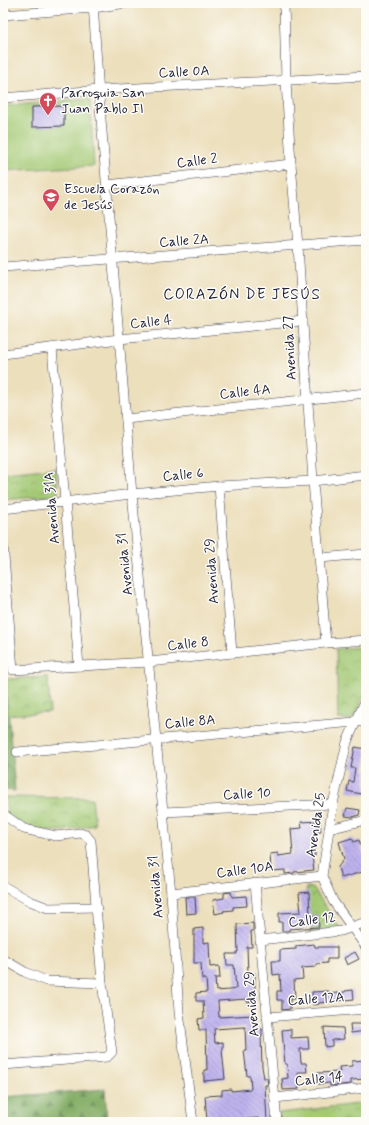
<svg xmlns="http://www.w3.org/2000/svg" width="369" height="1125" viewBox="0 0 369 1125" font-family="Mynerve,sans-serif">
<defs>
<pattern id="forest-firs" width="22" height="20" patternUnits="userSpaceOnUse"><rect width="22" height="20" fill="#81ac64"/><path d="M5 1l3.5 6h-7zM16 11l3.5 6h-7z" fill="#698c54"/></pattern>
<pattern id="park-crowns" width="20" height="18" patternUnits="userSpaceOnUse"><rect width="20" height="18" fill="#a2c872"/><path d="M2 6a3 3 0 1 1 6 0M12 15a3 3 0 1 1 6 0" fill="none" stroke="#84a25f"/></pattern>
<pattern id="building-back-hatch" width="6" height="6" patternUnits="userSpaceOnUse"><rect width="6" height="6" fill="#bfb3ee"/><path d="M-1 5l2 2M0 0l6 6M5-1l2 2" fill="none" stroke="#9b91c2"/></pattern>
</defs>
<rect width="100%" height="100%" fill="#fdfcf7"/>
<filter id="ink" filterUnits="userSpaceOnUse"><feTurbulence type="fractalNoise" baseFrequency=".025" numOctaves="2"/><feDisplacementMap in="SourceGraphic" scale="8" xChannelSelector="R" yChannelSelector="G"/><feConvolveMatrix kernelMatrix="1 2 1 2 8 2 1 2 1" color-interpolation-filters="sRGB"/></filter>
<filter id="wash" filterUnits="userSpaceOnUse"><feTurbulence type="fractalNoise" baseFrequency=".012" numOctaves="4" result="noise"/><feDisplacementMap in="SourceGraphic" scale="16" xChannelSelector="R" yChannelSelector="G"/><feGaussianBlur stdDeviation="0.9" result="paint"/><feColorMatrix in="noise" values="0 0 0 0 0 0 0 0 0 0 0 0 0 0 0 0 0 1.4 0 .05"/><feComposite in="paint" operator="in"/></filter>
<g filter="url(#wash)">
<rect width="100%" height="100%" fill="#ecdfbc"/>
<g fill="url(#forest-firs)" stroke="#526750">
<path d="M3,650L15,791L5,790L3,741Z"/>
<path d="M105,1089L107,1122H3V1097Z"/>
</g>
<g fill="url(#park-crowns)" stroke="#627556">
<path d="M56,468L58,495L4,500L3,473Z"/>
<path d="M366,647V691L354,719H338L336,649Z"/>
<path d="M48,677L50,712L8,715L6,679Z"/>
<path d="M5,797L92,798L95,825C73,829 46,836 26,826C19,823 13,818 7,814Z"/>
<path d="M306,888H313L340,928L312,933Z"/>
<path d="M366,1103V1122H280L279,1113Z"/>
</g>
<path fill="#a2c872" stroke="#627556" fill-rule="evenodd" d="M90,99L94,166L3,171V106ZM64,106V126L33,127L32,107Z"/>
<g id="blocks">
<g fill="url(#building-back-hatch)">
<path d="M64,106V126L32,127V107Z"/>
<path d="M355,747L366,749V795L347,791L349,781L353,782L355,768H351Z"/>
<path d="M347,808L360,810L359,815L353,817L345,816Z"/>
<path d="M320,821L321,832H314L315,856H312L314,870L294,872V873L285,874V870L271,871L270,854L278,853V856L293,854L291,829L302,828L301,822Z"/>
<path d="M352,838L354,842L359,840L364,855L366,854V871L341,878L338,867L344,859L339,842Z"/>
<path d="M231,892L232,897L246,896L247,906L233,907V910L223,911L224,912L215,914L213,900L224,898V893Z"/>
<path d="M309,892L310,916H318L319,927L289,929V931H282V922H279V913L301,912L299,893Z"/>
<path d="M185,897H195L196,913L186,914Z"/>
<path d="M253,923V931H251L252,947H247L248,974L255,973V1001L247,1002V999L218,1001L219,1017L254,1015L255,1029H262V1036H261L262,1067L264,1078H267L268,1085H265L267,1122H259V1118L244,1119L245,1122H224V1120L207,1121L205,1096L222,1095V1090L231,1089V1091L251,1089L250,1076H247L244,1050H246L245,1027L214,1029L215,1043L223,1042V1050H222L225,1079L204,1081V1070H207L206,1030H199L198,1019L204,1018L203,1001H196V993L207,992L206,979H202L201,963H194V929L203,928V943L209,942L210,967L219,966L220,978H215L216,991L230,990L236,989L234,965H227L226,954H237L236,952H238L237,924Z"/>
<path d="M314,944L315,947H337V959H327V963L316,964V967L302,968L303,979L294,980L295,999H290V1009L282,1010V1000H277V991H281L280,974L273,975L272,961H280V950L296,949V946Z"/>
<path d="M355,952L359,959L347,965L344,958Z"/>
<path d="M353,990L354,999L319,1003V1004L313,1005L312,992L329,991V994L345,992V991Z"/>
<path d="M350,1024H366V1031L351,1033Z"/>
<path d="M324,1027L343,1028L344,1039L332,1040V1046L325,1047Z"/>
<path d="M291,1029V1038L308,1037L309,1049H300L301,1063H306L307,1072H298L299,1089L283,1090L282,1079L288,1078L287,1064H285L282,1030Z"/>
<path d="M366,1060V1079L351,1080V1084L330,1086V1083L318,1084L317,1073L340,1072L339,1067L352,1066V1061Z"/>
</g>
</g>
</g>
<g filter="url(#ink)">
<use href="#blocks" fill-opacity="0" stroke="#403e4e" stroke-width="1"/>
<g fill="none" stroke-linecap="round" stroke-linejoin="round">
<defs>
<g id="minor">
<path d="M93,3L99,95L132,494L171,893L179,1012L193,1122"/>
<path d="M284,3L286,81L291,164L298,246L313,481L326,643"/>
<path d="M3,15L93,8L127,3"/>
<path d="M3,98L99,90L366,76"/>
<path d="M107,185L291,164"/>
<path d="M3,267L366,240"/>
<path d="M52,348L79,666"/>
<path d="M3,354L119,339L303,321"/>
<path d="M126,419L366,393"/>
<path d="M219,486L232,653"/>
<path d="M3,509L132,494L219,486L313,481L366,475"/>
<path d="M3,543L13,670L149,662L326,643L366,640"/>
<path d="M320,558L366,554"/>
<path d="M366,699L347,742L333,804L322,876L333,901L366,947"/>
<path d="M17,752L366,721"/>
<path d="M163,812L333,804"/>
<path d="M3,814L24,829L56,836L80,833L86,835L91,841L102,983L112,1052L107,1057L3,1065"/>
<path d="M329,829L366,820"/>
<path d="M255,883L277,1122"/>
<path d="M3,886L30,901L48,908L97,907"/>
<path d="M171,893L322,876"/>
<path d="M260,940L341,931L366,922"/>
<path d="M3,959L25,972L46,981L102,983"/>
<path d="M267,1017L366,1009"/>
<path d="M275,1098L366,1088"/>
</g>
</defs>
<use href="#minor" stroke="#403e4e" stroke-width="10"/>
<use href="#minor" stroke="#fff" stroke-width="9"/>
</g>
</g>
<defs>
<symbol id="church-pin" viewBox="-11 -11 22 30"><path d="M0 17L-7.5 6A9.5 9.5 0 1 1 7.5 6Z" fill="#d1495b" stroke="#fdfcf7"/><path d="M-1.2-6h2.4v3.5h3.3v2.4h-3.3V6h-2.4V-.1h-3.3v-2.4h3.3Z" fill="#fff"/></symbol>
<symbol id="school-pin" viewBox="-11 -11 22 30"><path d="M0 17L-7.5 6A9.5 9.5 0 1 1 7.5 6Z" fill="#d1495b" stroke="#fdfcf7"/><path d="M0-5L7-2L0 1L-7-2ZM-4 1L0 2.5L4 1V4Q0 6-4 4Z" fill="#fff"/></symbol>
</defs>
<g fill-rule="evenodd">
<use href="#church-pin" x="38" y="91" width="20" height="27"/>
<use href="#school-pin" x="41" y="187" width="20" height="27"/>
</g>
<g text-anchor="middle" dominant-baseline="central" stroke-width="3" stroke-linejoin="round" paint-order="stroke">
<g font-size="14" fill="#22223b" stroke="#fdfcf7">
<text transform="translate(184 72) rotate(-3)">Calle 0A</text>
<text transform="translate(197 161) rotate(-7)">Calle 2</text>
<text transform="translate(184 241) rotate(-4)">Calle 2A</text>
<text transform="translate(151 322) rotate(-6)">Calle 4</text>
<text transform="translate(290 348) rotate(-93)">Avenida 27</text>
<text transform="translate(245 392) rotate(-6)">Calle 4A</text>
<text transform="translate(183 475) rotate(-5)">Calle 6</text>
<text transform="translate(52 508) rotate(-95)">Avenida 31A</text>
<text transform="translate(125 564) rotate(-96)">Avenida 31</text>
<text transform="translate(212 571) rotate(-94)">Avenida 29</text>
<text transform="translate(188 644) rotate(-6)">Calle 8</text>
<text transform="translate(190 722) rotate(-5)">Calle 8A</text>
<text transform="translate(247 794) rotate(-3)">Calle 10</text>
<text transform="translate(316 825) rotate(-81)">Avenida 25</text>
<text transform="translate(245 870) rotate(-7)">Calle 10A</text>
<text transform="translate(156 887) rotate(-95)">Avenida 31</text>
<text transform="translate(312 920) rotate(-7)">Calle 12</text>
<text transform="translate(316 999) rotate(-4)">Calle 12A</text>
<text transform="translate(252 1004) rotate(-95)">Avenida 29</text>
<text transform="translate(319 1079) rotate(-6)">Calle 14</text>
</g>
<g font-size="14" fill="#22223b" stroke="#fdfcf7" text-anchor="start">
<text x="61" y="93">Parroquia San<tspan x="61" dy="16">Juan Pablo II</tspan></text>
<text x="64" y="189">Escuela Corazón<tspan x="64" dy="16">de Jesús</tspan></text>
</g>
<g font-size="15" letter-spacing="1" fill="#22223b" stroke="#fdfcf7">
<text x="242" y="295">CORAZÓN DE JESÚS</text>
</g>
</g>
<rect width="369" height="1125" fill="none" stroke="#fdfcf7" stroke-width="16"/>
</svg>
